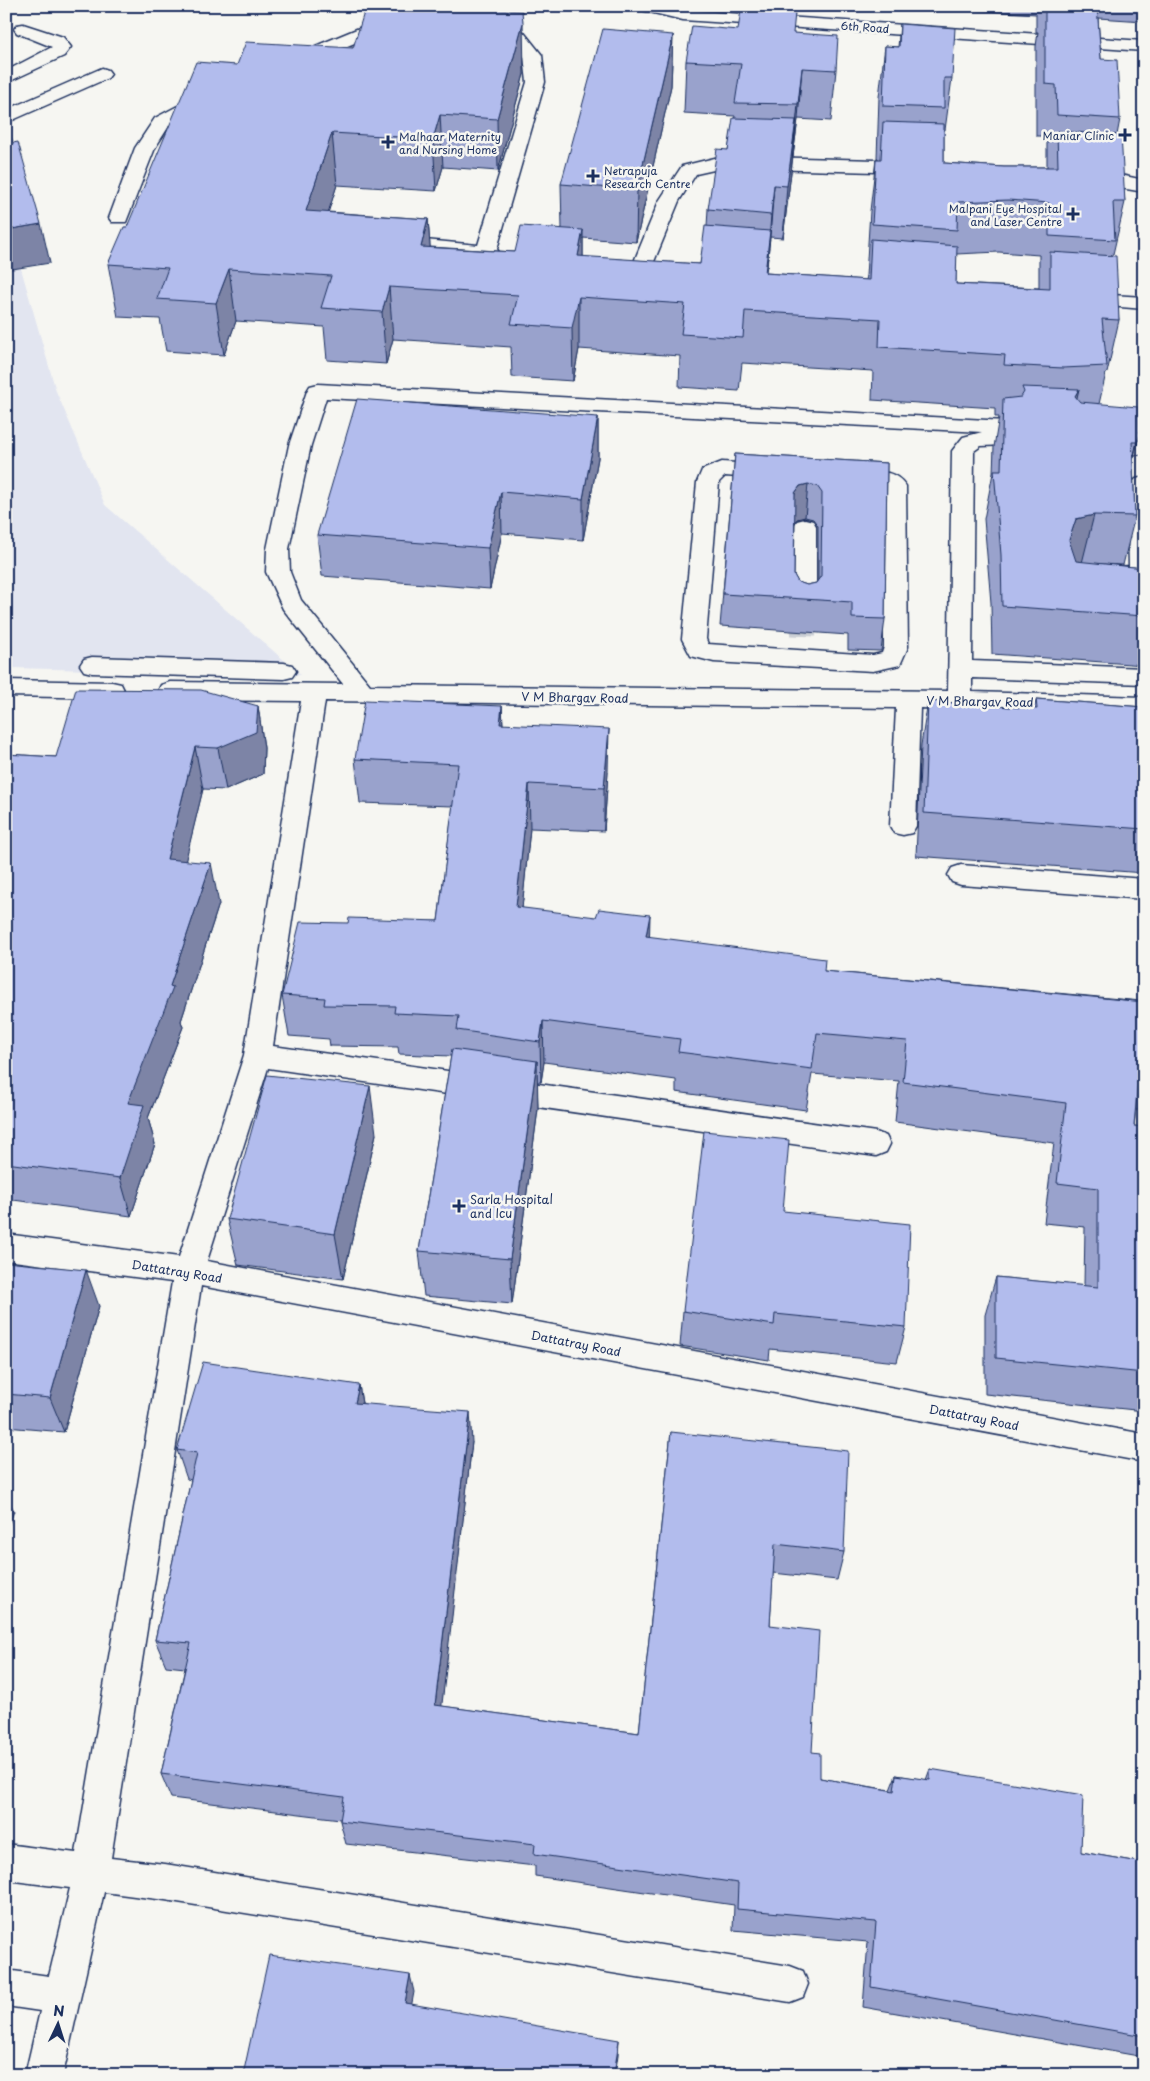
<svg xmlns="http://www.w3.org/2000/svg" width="1150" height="2081" viewBox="0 0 1150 2081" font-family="'Playpen Sans',sans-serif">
<rect width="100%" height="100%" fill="#f6f6f2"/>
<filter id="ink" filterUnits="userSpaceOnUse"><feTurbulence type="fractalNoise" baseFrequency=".02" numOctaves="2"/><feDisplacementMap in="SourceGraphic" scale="10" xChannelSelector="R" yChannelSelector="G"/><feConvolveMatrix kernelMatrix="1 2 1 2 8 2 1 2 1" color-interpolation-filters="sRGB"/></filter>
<g filter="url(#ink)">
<path fill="#e2e5f0" d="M6,216L56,391L105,505L301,675L10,668L6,654Z"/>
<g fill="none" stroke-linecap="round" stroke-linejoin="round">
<path stroke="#caced4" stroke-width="26" stroke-dasharray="26 13" stroke-linecap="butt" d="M803,636L804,608"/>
<defs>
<g id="minor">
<path d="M638,6H669L683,10L1144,41V51L683,20L641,10Z"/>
<path d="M393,21L399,22L402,26L399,30L374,35L301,65H289L286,61L289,57L364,26Z"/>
<path d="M492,23L522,30L542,55L545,82L497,249L499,252L496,256L486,258L386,247L383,243L386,239L393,237L478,245L527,82L524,56L510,38L486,32L483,28L486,24Z"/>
<path d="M23,24L63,37L71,47L64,56L6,83V71L52,47L17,33L14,29L17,25Z"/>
<path d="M102,68L108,70L111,74L108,78L6,123V110Z"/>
<path d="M206,91L213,93L215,97L213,101L169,126L155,148L126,222H112L109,218L135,148L155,118Z"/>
<path d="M723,156L913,161L920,163L923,167L920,171L913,173L723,168L696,174L679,201L653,264L650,268L643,270L636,268L633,264L659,201L682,166Z"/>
<path d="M1086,171L1106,172L1144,180V192L1079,181L1076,177L1079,173Z"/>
<path d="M1080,293L1144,297V309L1073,303L1070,299L1073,295Z"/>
<path d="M318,384L1043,423L1046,428L1043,433L1035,435L1002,433L1010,435L1013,440L1010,445L981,446L974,451L972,661L1144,668V684L972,678V692L1144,697V715L920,708L916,826L912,833L903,835L894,833L890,826L896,708L325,701L273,1046L876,1132L886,1136L890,1144L886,1152L876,1156L268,1068L207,1261L1144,1434V1462L201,1286L111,1858L165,1864L790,1966L803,1971L808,1984L803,1997L790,2002L165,1900L104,1892L63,2075H25L40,2011L6,2006V1970L49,1976L70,1888L6,1880V1844L76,1853L172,1282L6,1260V1234L179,1257L244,1055L301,701L170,700L161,697L158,691L161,685L170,682L343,684L283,609L266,572L267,549L289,445L307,391L310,386ZM326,398L982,432L963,437L952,451L948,691L370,685L301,600L290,572L289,549L311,445Z"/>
<path d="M1144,416V430C1128,434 1109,436 1093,432L1090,427L1093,422C1110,418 1127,420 1144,416Z"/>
<path d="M1100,438L1144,441V455L1092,450L1089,445L1092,440Z"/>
<path d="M722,462L888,473C896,475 901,479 906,486L908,647L900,665L873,671L714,662L691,656L682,639L697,482L702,470ZM725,476L884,488V647L882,653L873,655L708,644L706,639L719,482Z"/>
<path d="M1144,477V579C1130,583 1113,583 1099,579L1095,574L1099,569L1129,566L1127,488L1136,479Z"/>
<path d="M805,519L813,521L816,526V608L812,614L804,616L796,614L792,608L794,526L797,521Z"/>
<path d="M92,657L284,663L292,665L296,671L292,677L284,679L92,673L84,671L80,665L84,659Z"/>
<path d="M6,680L112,682L121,684L124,690L121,696L112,698L6,696Z"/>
<path d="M961,865L1144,879V899L961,885L952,882L948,875L952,868Z"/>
</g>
</defs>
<use href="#minor" stroke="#1b2f5e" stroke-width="3"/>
<use href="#minor" fill="#f6f6f2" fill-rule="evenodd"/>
</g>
<g fill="#99a2cc" stroke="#1b2f5e" fill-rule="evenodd">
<path d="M904,6H1144V21L1098,18L1101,59L1120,119L1117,135L1125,202L1113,254H1112L1111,256L1119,320L1107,373H1106L1099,404L1139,436L1133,461L1135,516L1123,565L1101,564L1144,568V665L992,654L991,603L984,519L993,473L994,447L999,417H995V408L872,400L873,371L742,363L739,391L679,387L680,356L579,349L573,381L512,377L511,347L393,339L386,364L327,360L324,327L236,321L224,355L166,351L160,319L118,317L108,264L127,227L237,65L353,48L477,8L524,74L498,171L443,167L436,191L337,185L328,212L428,219L430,247L515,252L562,228L561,184L673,35L671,86L636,242L583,238V257L700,264L707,226L708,209L728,150L735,116L684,113L686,61L794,33L836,70L831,121L798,119L793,156L783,238L770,237L766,273L866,280L867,276H866L870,211L876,159H878V158H877L879,97L885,46L898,47L900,24L952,78L945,130H944V163L1004,167H1047V136H1036V46L1038,32H1036V14ZM999,252L1039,255V288L956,284V254Z"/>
<path d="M598,417V458L583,540L502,533L490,589L322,576L317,535Z"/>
<path d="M735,454L887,463L885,619L881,651L848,650V635L720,626ZM805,517L813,519L818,526V581L816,583L807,585L798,582L794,575L795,522L797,519Z"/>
<path d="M1036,699L1144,707V873L916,856L921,745L928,701L1034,709Z"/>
<path d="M258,706L264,748L263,774L226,790L203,789L185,861L219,904L181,1021L183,1027L148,1118L155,1144L131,1216L6,1199V754L56,757Z"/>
<path d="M502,706L503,725L608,772L604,831L530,828L522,908L649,937L824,971L1141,1001L1138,967L1144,951V1110H1136L1134,1126L1144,1127V1411L985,1394V1315L996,1277L1084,1286L1085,1227L1044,1223L1054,1143L895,1122L899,1081L812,1074L806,1110L676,1092V1080L544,1062L541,1082H537L538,1109L512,1304L424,1296L419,1251L451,1056L399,1054L398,1047L330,1046L329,1039L289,1036L282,995L348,923L438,921L453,806L360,803L355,759Z"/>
<path d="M376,1134L343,1279L238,1265L227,1219Z"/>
<path d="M783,1211L906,1327L897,1362L770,1349L769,1360L680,1346L683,1311Z"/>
<path d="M6,1262L99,1306L64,1432L6,1427Z"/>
<path d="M359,1385L362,1403L472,1442L441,1706L639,1733L671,1432L844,1552L837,1580L773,1573L770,1625L820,1778L890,1790L896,1775L926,1780L930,1769L1081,1852L1144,1863V2057L863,2007L868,1942L733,1930L734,1905L535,1876V1866L346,1844L340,1821V1819L171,1798L161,1774L185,1668L166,1666L155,1640L191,1480L187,1479L177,1450Z"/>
</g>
<g fill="#7d84a6" stroke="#1b2f5e">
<path d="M470,6H476L478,36L470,8Z"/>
<path d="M523,23L524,74L498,171L497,119Z"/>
<path d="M673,35L671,86L636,242L637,190Z"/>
<path d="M802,68L798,119L793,156L798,104Z"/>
<path d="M440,115L443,167L436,191L433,139Z"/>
<path d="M796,120L791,172L783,238L787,186Z"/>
<path d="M332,133L337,185L312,263L306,211Z"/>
<path d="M774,185L770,237L767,267L771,215Z"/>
<path d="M428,219L432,271L421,247Z"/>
<path d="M41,224L50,263L6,270V230Z"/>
<path d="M583,230V282L579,297V349L573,381L572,328L578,256Z"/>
<path d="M229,269L236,321L224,355L216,303Z"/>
<path d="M389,287L393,339L386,364L382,312Z"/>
<path d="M1079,389L1068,437L1075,396Z"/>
<path d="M598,417V458L583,540V499Z"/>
<path d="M1139,436L1127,485L1125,491L1137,442Z"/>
<path d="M808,484L805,517L797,519L792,526L795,493L800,486Z"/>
<path d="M501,492L502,533L490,589L488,548Z"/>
<path d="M1094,515L1082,563L1064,567L1069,540L1076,519Z"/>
<path d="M258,706L264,748L263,774L226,790L218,748Z"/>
<path d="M502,706L504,750L500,724Z"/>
<path d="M609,729L608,772L604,831V788Z"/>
<path d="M195,747L203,789L176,900L167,859Z"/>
<path d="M529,784L530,828L518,949L516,907Z"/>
<path d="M211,863L219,904L181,1021L183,1027L148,1118L155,1144L131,1216L120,1178L128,1103L170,986Z"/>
<path d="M650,915L649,957L646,936Z"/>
<path d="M543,1021L544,1062L541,1082L540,1042Z"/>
<path d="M537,1061L538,1109L512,1304L510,1259Z"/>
<path d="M370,1086L376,1134L343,1279L335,1234Z"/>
<path d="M86,1270L99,1306L64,1432L50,1398Z"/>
<path d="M359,1385L364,1416L355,1403Z"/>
<path d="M470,1412L472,1442L439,1730L435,1705Z"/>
<path d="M6,1494L14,1511L6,1532Z"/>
<path d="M410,1975L414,1992L409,2019L405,2003Z"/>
<path d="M619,2040L618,2055L615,2075H614Z"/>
</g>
<g fill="#b2bced" stroke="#1b2f5e" fill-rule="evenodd">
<path d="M366,6H470V8L522,11L523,23L497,119L440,115L433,139L332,133L306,211L428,219L421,247L515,252L521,226L583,230L578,256L700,264L705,226L770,231L765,273L869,280L871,239L957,246L956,284L1050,289V252L1116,256L1119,320L1102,319L1107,366L1063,368L1004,365L1005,355L879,347L880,319L745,311L743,338L681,334L685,304L579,297L572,328L511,324L518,295L389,287L382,312L321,308L331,276L229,269L216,303L157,299L168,268L108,264L124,227H127L196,62L237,65L246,42L353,48Z"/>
<path d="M1045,6H1097L1101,59L1117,60L1120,119L1057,115L1056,85L1045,84Z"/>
<path d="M741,10L795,13L793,33L838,36L836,70L802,68L798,104L735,103L741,64L686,61L692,26L738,30Z"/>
<path d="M900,24L955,28L952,78H944V108L883,106L885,46L899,47Z"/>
<path d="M603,29L673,35L637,190L561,184Z"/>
<path d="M733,118L796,120L787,186L774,185L771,215L708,209L717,149L728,150Z"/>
<path d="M6,120L13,143L18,142L41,224L6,230Z"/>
<path d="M883,122L944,124V163L1004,167H1058L1057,131L1121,135L1125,202H1113L1115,240L1049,236V203L1008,200L958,202L957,230L872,224L876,159H881Z"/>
<path d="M1022,387L1079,389L1075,396L1080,402L1138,407L1139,436L1137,442H1132L1135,516L1094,515L1076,519L1069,540L1076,561L1144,568V616L1002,606L1001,555L994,470H1001L1003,399L1021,397L1024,392Z"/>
<path d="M357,399L598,417L583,499L501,492L488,548L317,535Z"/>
<path d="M735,454L887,463L885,619L852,618V602L723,594ZM808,484L817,486L822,493L821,576L816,583L807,585L798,582L794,575L795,493L800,486Z"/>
<path d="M76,689L201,690L258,706L256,732L218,748L195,747L167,859L211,863L170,986L173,987L128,1103L144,1105L120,1178L6,1163V754L56,757Z"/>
<path d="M1036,699L1144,707V829L924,813L928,701L1037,709Z"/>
<path d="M365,700L502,706L500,724L609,729L604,788L529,784L516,907L596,917L599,909L650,915L646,936L825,959L824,971L1144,1002V1069L1139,1068L1134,1126L1144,1127V1373L996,1358V1277L1098,1287V1188L1057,1183L1066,1103L903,1082L907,1041L817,1033L812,1069L678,1052L680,1039L543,1021L540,1042L457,1030L459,1016L394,1013L395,1006L324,1005L325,998L282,995L300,922L348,923L349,918L438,921L458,764L355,759Z"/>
<path d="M452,1049L537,1061L510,1259L419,1251Z"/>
<path d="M267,1075L370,1086L335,1234L227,1219Z"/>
<path d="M704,1131L789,1140L783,1211L910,1224L906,1327L775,1314L774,1325L683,1311Z"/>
<path d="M6,1262L86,1270L50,1398L6,1394Z"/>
<path d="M203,1362L359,1385L355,1403L470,1412L435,1705L639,1733L671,1432L848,1451L844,1552L775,1544L770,1625L819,1631L812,1752L820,1753V1778L894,1791L896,1775L930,1780V1769L1083,1795L1081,1852L1144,1863V2036L871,1987L876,1922L737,1909L738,1883L534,1854L535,1844L340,1821L344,1797L161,1774L191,1643L155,1640L197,1453L177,1450Z"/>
<path d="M269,1955L410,1975L405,2003L619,2040L614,2075H243Z"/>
</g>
</g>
<g fill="#1b2f5e" stroke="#f6f6f2" stroke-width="2">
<path d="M1122.5 127.5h5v5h5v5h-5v5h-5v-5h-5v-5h5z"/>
<path d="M385.5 134.5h5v5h5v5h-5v5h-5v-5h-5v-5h5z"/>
<path d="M590.5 168.5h5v5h5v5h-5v5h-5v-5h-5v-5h5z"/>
<path d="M1070.5 206.5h5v5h5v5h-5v5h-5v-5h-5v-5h5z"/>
<path d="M456.5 1198.5h5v5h5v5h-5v5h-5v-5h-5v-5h5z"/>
</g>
<g text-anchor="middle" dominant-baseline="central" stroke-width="5" stroke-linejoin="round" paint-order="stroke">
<g font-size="11" fill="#1b2f5e" stroke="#f6f6f2">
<text transform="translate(865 27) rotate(4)">6th Road</text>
</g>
<g font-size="11" fill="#1b2f5e" stroke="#f6f6f2" text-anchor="end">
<text x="1114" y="135">Maniar Clinic</text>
<text x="399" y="136" text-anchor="start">Malhaar Maternity<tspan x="399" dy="13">and Nursing Home</tspan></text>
<text x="604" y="170" text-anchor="start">Netrapuja<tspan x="604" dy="13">Research Centre</tspan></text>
<text x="1062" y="208">Malpani Eye Hospital<tspan x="1062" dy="13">and Laser Centre</tspan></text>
</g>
<g font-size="12" fill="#1b2f5e" stroke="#f6f6f2">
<text transform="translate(575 697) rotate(1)">V M Bhargav Road</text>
<text transform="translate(980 701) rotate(1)">V M Bhargav Road</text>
<text transform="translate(177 1271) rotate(9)">Dattatray Road</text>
<text transform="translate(576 1343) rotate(11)">Dattatray Road</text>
<text transform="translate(974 1417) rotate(11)">Dattatray Road</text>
</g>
<g font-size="12" fill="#1b2f5e" stroke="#f6f6f2" text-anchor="start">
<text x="470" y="1199">Sarla Hospital<tspan x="470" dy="14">and Icu</tspan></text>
</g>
</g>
<rect width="1150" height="2081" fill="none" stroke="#f6f6f2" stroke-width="25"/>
<rect x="12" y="12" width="1125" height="2056" fill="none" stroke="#1b2f5e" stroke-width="2" filter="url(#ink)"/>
<g transform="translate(58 2024) rotate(4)" stroke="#f6f6f2" stroke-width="4" paint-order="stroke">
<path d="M0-4L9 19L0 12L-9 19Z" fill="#1b2f5e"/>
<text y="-8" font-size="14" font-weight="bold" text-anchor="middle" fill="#1b2f5e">N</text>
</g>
</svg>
